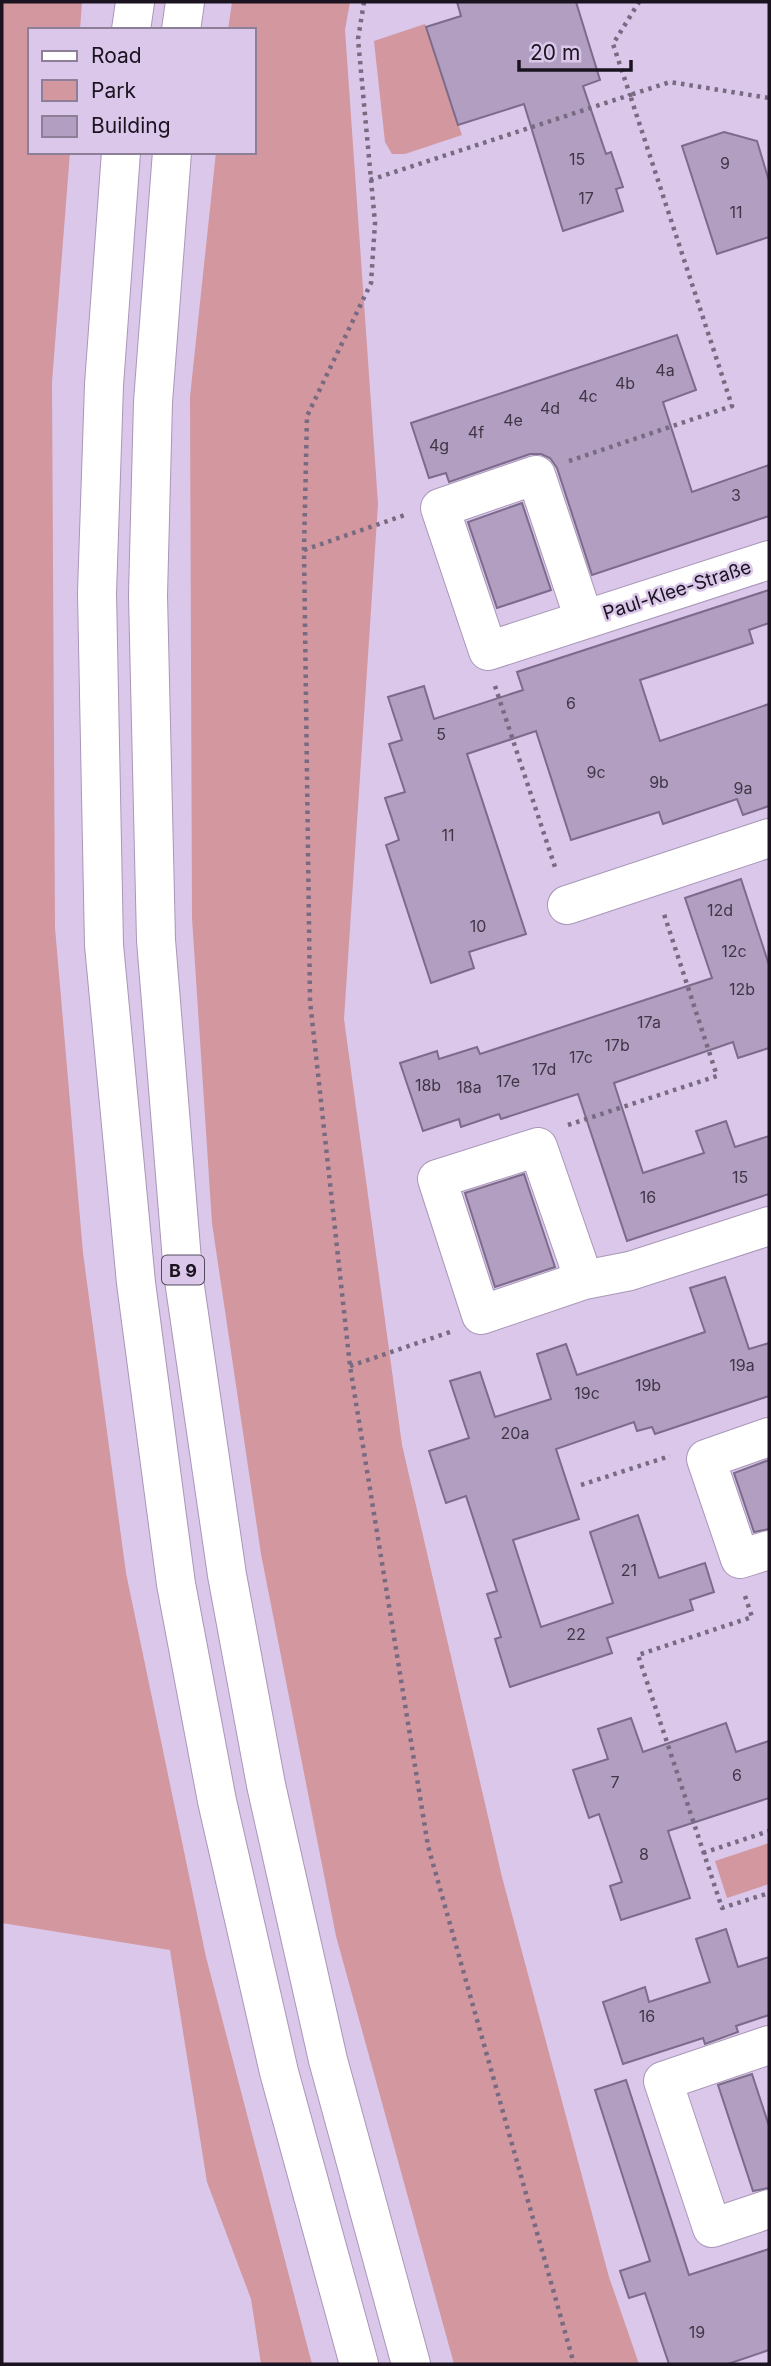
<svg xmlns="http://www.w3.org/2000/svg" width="771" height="2366" viewBox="0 0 771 2366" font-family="Inter,sans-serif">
<rect width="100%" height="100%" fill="#dac7ea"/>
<g fill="#d2979f">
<path d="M2,2H82L80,30H30V152H70L52,382L55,928L83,1253L126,1573L206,1957L312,2364H261L251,2299L207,2182L170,1950L2,1923Z"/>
<path d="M232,2H350L345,30L378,504L344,1019L402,1445L502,1877L609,2277L639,2364H454L336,1936L261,1554L212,1223L192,918L190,397L216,152H254V30H228Z"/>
<path d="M425,24L462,135L405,154H392L385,142L374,41Z"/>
<path d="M769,1843V1884L727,1898L715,1861Z"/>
</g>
<g fill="#b19ec0" stroke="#7c6b8a" stroke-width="2">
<path d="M457,2H576L600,80L583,86L606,154L611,152L623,187L616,189L623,211L563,231L524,104L458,125L426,27L461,16Z"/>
<path d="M724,132L757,141L769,181V237L717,254L682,146Z"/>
<path d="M677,335L696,390L663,402L692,492L769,465V516L592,575L557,468L550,458L541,454H530L449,482L446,473L429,478L411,423Z"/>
<path d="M522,503L551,590L497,608L468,522Z"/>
<path d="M769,590V623L749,630L753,643L640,680L660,741L769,704V806L743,815L737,799L663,824L659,812L571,840L536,731L467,754L526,934L469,952L474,968L431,983L386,845L399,840L385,798L405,792L389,744L402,740L388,697L424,686L434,719L523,690L517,672Z"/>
<path d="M741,879L769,965V1048L738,1058L733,1042L614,1083L643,1173L704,1153L696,1131L726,1121L735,1147L769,1136V1194L627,1241L578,1094L501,1119L499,1114L461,1127L459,1119L423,1131L400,1063L437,1051L439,1059L477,1047L480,1054L712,978L685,898Z"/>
<path d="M524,1174L555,1267L495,1287L465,1193Z"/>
<path d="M725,1277L749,1349L769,1343V1396L655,1434L652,1427L637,1431L634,1422L556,1449L579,1519L513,1540L541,1627L613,1603L590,1532L638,1515L659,1578L705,1563L714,1592L690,1600L693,1610L607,1638L612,1653L510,1687L495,1639L501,1637L487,1594L497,1591L466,1496L446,1503L429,1451L469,1438L450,1381L480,1372L495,1417L551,1399L537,1354L566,1344L577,1375L705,1332L690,1288Z"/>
<path d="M769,1460V1529L754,1532L734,1473Z"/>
<path d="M631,1718L643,1752L726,1723L736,1752L769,1741V1798L668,1831L690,1898L621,1920L610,1886L622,1882L599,1814L589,1818L573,1770L608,1759L598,1729Z"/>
<path d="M726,1929L738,1967L769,1957V2015L736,2026L738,2032L705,2044L703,2038L623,2064L603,2002L645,1987L649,2002L710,1982L696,1939Z"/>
<path d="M752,2074L769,2126V2188L753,2191L718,2085Z"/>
<path d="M626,2080L689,2275L769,2249V2350L728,2364H669L645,2293L629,2298L620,2271L650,2261L595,2090Z"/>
</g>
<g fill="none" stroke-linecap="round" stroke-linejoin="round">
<defs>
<g id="minor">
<path d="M584,619L536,475L440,508L488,651L769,560"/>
<path d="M567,905L769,838"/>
<path d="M584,1280L538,1147L437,1179L481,1315L584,1280L630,1271L769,1226"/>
<path d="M769,1437L706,1459L740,1559L769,1550"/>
<path d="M769,2045L663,2081L712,2228L769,2209"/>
</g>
<g id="highway">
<path d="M131,30L135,2"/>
<path d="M181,30L185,2"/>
<path d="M121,152L104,385L97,593L104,945L136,1283L176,1584L217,1801L279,2072L359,2364"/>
<path d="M172,152L153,402L148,595L156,940L183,1273L227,1575L266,1785L328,2060L411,2364"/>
</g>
</defs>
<use href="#minor" stroke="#a997b8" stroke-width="40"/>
<use href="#highway" stroke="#a997b8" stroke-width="40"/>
<g stroke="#776a81" stroke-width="4.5" stroke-dasharray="3.5 5" stroke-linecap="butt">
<path d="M364,2L358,39L375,223L371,283L307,416L304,550L310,1001L350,1366L428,1846L574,2364"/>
<path d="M370,180L630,95L613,44L639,2"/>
<path d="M569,461L732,406L630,95L670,82L769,98"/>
<path d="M304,550L405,515"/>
<path d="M495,686L556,870"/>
<path d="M568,1125L717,1076L663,911"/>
<path d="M350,1366L450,1332"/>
<path d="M581,1485L670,1456"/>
<path d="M745,1596L752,1617L638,1655L722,1908L769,1893"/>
<path d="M703,1853L769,1831"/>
</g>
<use href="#minor" stroke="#fff" stroke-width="38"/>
<use href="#highway" stroke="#fff" stroke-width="38"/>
</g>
<g text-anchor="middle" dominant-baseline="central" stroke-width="5" stroke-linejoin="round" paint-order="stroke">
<g font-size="16" fill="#403648">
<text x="577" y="159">15</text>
<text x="725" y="163">9</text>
<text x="586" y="198">17</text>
<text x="736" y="212">11</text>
<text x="665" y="370">4a</text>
<text x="625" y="383">4b</text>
<text x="588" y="396">4c</text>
<text x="550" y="408">4d</text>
<text x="513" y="420">4e</text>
<text x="476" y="432">4f</text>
<text x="439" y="445">4g</text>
<text x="736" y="495">3</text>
<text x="571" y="703">6</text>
<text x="441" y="734">5</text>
<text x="596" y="772">9c</text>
<text x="659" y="782">9b</text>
<text x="743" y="788">9a</text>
<text x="448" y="835">11</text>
<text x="720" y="910">12d</text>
<text x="478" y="926">10</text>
<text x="734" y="951">12c</text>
<text x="742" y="989">12b</text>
<text x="649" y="1022">17a</text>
<text x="617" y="1045">17b</text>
<text x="581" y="1057">17c</text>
<text x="544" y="1069">17d</text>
<text x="508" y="1081">17e</text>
<text x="428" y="1085">18b</text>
<text x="469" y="1087">18a</text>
<text x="740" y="1177">15</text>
<text x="648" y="1197">16</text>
<text x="742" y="1365">19a</text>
<text x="648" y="1385">19b</text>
<text x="587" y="1393">19c</text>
<text x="515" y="1433">20a</text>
<text x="629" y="1570">21</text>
<text x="576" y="1634">22</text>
<text x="737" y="1775">6</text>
<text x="615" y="1782">7</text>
<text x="644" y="1854">8</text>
<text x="647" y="2016">16</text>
<text x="697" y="2332">19</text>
</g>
<rect fill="#dac7ea" stroke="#544a5d" stroke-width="2" x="162" y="1255.5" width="42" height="29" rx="5"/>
<g font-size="18" font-weight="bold" fill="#1b1420">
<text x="183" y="1270">B 9</text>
</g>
<g font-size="19" fill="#1b1420" stroke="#dac7ea">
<text transform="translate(677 590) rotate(-18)">Paul-Klee-Straße</text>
</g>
</g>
<rect width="771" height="2366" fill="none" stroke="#1b1420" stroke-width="7"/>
<rect x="28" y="28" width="228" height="126" fill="#dac7ea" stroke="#8e7f99" stroke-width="2"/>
<rect x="42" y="51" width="35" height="10" fill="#ffffff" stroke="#8e7f99" stroke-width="2"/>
<text x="91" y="63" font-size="21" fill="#1b1420">Road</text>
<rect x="42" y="80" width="35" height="21" fill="#d2979f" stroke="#8e7f99" stroke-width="2"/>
<text x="91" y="98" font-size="21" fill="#1b1420">Park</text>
<rect x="42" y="116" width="35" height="21" fill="#b19ec0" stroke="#8e7f99" stroke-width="2"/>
<text x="91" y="133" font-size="21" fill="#1b1420">Building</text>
<path d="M519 60v10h112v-10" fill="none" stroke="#1b1420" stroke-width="3.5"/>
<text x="530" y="60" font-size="21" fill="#1b1420" stroke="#dac7ea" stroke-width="5" paint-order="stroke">20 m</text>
</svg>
